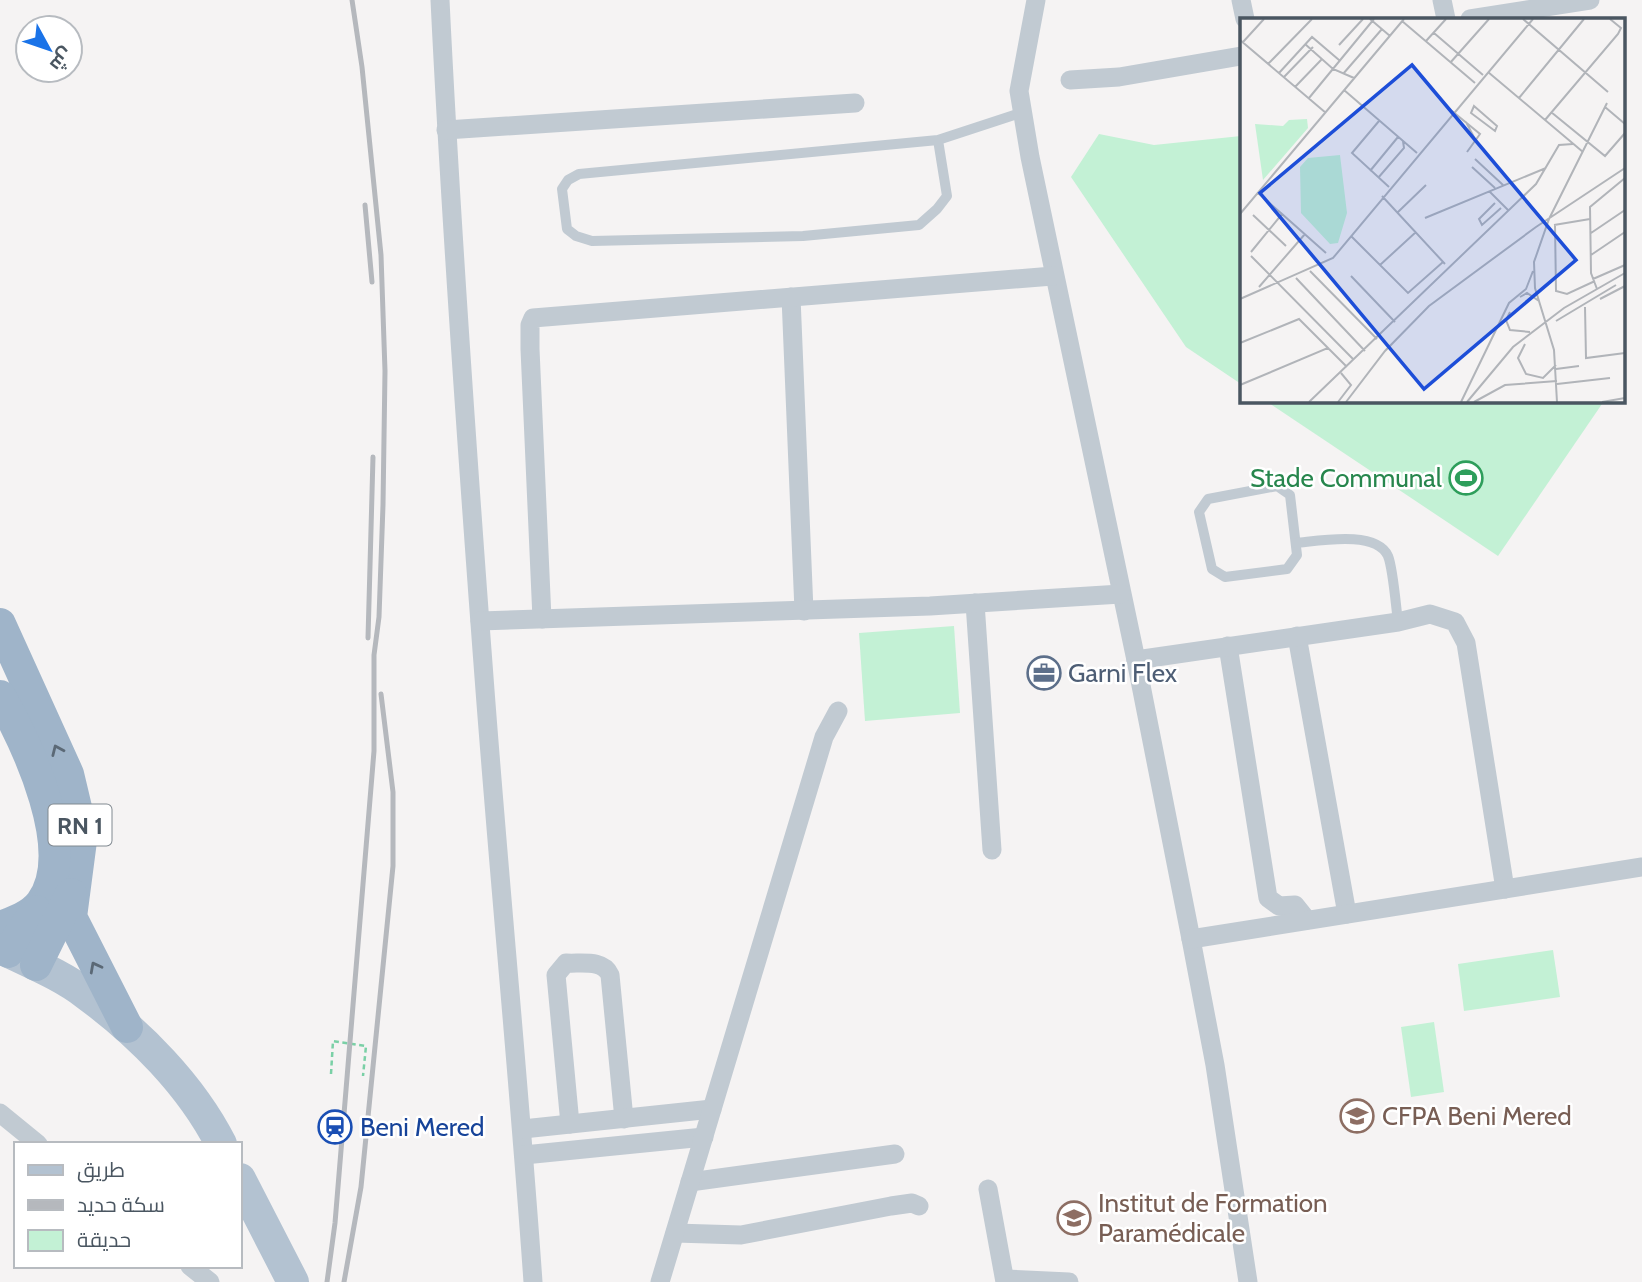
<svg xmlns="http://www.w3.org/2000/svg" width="1642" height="1282" viewBox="0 0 1642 1282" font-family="Cabin,Cairo,sans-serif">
<rect width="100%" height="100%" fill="#f5f3f3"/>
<g fill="#c3f1d5">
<path d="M1099,134L1154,145L1241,136V384L1186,347L1071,177Z"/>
<path d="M1266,401H1604L1498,556Z"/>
<path d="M954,626L960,713L865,721L859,633Z"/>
<path d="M1553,950L1560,997L1464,1011L1458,964Z"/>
<path d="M1434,1022L1444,1092L1411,1097L1401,1027Z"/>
</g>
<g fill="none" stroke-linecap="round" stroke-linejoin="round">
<path stroke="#7ad0a6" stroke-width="2.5" stroke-dasharray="5 3.5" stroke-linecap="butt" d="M331,1074L333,1041L366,1046L363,1076"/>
<g stroke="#c1cad2" stroke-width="10">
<path d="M938,140L947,196L937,209L919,225L803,236L592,241L576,236L567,229L562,189L568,180L579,174L938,140L1023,112"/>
<path d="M1277,486L1290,495L1297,555L1287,569L1225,577L1212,569L1199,512L1208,499Z"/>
<path d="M1296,543C1319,541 1376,530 1388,556C1393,568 1396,607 1398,622"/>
</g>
<g stroke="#c1cad2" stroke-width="19">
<path d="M440,0C451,226 467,451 484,677C499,879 519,1080 533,1282"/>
<path d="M1036,0L1019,91L1030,157L1136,660L1191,939L1215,1065L1248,1282"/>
<path d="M1241,0L1245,19"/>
<path d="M1442,0L1446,19"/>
<path d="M1470,19L1590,0"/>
<path d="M1070,80L1119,77L1241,56"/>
<path d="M446,130L855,103"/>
<path d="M791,297L804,611"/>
<path d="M975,603L992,850"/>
<path d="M542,619L530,349V325L533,318L1053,276"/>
<path d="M480,621L930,606L1121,594"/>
<path d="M1297,636L1347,914"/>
<path d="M1228,646L1268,898L1279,906L1295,905L1307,920"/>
<path d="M1136,660L1398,622L1430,614L1455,622L1466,643L1505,889"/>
<path d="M1191,939L1642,867"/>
<path d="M0,1113L38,1144"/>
<path d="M570,1124L556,975L566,963C581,964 603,959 610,975L624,1119"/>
<path d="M523,1129L712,1109"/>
<path d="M524,1155L704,1137"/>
<path d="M690,1182L895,1154"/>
<path d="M988,1189L1005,1282"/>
<path d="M675,1233L741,1235L891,1206L912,1203L919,1206"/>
<path d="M190,1266L210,1282"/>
<path d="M1005,1279L1069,1282"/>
<path d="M660,1282L824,737L838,711"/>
</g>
<g stroke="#b3c2d1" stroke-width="32">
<path d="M11,953C36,965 64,977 86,994C139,1033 191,1085 221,1144"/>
<path d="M240,1179L293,1282"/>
</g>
<g stroke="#9fb4c9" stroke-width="32">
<path d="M0,624L68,774L82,833L71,917L127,1027"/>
<path d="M0,696C27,744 79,852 41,903C31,916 14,922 0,927"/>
<path d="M8,952L36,911"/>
<path d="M36,965L71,894"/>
</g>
<g stroke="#b5b8bd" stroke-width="5">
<path d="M365,205L372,282"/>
<path d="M368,638L373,457"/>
<path d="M327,1282L335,1223L374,751V655L379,617L383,505L385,371L381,255L362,67L352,0"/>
<path d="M344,1282L361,1187L393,866V792L381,694"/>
</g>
</g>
<defs><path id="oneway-chevron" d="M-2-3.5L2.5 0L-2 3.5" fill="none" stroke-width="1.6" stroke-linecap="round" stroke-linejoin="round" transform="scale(1.75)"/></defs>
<g stroke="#5b6976">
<use href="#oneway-chevron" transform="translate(57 750) rotate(-114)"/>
<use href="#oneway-chevron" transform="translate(95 967) rotate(-118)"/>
</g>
<defs>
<symbol id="stadium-ring" viewBox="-11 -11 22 22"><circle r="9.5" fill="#fff" stroke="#2e9e5b" stroke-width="1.5"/><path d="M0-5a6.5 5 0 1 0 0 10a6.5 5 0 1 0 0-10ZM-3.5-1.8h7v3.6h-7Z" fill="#2e9e5b"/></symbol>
<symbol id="office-ring" viewBox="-11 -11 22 22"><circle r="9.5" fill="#fff" stroke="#5c6f8a" stroke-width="1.5"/><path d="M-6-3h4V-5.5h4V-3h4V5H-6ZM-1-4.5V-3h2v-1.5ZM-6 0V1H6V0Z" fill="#5c6f8a"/></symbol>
<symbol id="university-ring" viewBox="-11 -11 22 22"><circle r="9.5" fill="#fff" stroke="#8d6e63" stroke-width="1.5"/><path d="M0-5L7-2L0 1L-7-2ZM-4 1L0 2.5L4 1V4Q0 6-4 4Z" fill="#8d6e63"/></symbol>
<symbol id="station-ring" viewBox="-11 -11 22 22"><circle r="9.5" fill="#fff" stroke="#1a4fb4" stroke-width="1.5"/><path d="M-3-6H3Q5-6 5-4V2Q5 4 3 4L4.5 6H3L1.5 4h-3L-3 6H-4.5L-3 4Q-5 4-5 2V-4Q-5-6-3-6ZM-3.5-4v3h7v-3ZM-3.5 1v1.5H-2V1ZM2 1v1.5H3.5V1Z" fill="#1a4fb4"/></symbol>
</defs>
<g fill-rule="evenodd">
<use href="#stadium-ring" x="1447" y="459" width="38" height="38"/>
<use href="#office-ring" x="1025" y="654" width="38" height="38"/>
<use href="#university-ring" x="1338" y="1097" width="38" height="38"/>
<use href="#station-ring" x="316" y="1108" width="38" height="38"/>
<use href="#university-ring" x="1055" y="1199" width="38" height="38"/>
</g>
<g text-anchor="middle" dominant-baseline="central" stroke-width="5" stroke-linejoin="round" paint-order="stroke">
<rect fill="#fff" stroke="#808990" stroke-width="2" x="48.5" y="804.5" width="63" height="41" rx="5"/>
<g font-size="24" font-weight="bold" fill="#4a5661">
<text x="80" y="825">RN 1</text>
</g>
<g font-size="26" fill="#27864d" stroke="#fff" text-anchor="end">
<text x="1442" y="478">Stade Communal</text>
</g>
<g font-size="26" fill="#4e5e75" stroke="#fff" text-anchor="start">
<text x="1068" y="673">Garni Flex</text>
</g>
<g font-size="26" fill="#785e54" stroke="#fff" text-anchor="start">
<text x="1382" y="1116">CFPA Beni Mered</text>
<text x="1098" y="1203">Institut de Formation<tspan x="1098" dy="30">Paramédicale</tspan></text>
</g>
<g font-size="26" fill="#164399" stroke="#fff" text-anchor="start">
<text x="360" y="1127">Beni Mered</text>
</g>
</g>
<g transform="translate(1240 18)">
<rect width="385" height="385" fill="#f5f3f3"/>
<path d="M67,101L68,110L23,162L15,106L43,108L49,102ZM100,137L107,195L98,225L90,226L61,195L60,149L68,140Z" fill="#c3f1d5"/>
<path fill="none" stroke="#b1b4b9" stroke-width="2" d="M130,1L150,18M283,1L368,74M162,3L235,65M194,15L243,57M0,22L86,95M186,23L206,1M3,24L24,1M65,26L93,51L114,60M99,27L123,1M210,45L249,1M28,46L72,1M248,54L343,134M39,55L72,19L99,42M103,56L142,11M44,59L73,29M55,69L82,41M104,72L177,135M69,80L134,1M279,80L344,1M234,88L257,108L255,113L231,95ZM365,89L385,106M212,93L240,116L227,134M311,94L365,138L385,115M305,102L378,16L381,10L370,1M139,103L112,135L149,169M226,104L236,123M235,141L263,167M232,149L255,170M130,153L158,119M138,160L164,130L163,123M249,173L269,193M18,175L42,196M142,178L205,246M255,185L239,201L242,207L261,190M158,194L186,167M0,196L164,1M13,197L46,228M185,200L306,150M314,207L350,201M315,207L316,273L327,276L355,263M351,215L385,192M111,218L168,275L203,244M11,234L42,196L86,235M351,237L385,214M11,238L114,342M140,247L176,214M70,253L137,321M111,258L155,304M56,260L125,333M353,261L385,247M19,269L65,216M357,271L351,255L350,189L385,160M280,279L287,275L299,283M0,281L93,240L293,1M360,281L385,268M345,289L346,340L385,335M270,294L266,302L270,312L290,314M316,303L376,267M0,325L59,301L88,330L0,367M285,326L278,340L286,356L303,360L316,347M88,330L107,349M316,351L339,348M317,366L370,360M69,384L296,166L319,127L333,126M98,384L111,367L101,355M106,384L145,333L189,288L296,209L385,150M221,384L269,285L286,271L293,253M227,384L273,329L324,290L385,255M234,384L265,367L317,363M317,384L314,332L295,270L294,244L309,201L367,85M362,384L385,380"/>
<path fill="#1d4ed8" fill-opacity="0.15" stroke="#1d4ed8" stroke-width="3.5" d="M172,47L336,242L184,371L20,175Z"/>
<rect width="385" height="385" fill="none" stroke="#4a5661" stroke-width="3.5"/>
</g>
<rect x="14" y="1142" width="228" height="126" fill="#ffffff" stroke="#b7bbc0" stroke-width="2"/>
<rect x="28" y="1165" width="35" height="10" fill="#b3c2d1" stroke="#b7bbc0" stroke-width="2"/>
<text x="77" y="1177" font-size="21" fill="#4a5661">طريق</text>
<rect x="28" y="1200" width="35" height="10" fill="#b5b8bd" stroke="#b7bbc0" stroke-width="2"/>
<text x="77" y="1212" font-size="21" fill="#4a5661">سكة حديد</text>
<rect x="28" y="1230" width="35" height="21" fill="#c3f1d5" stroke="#b7bbc0" stroke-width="2"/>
<text x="77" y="1247" font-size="21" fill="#4a5661">حديقة</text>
<g transform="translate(49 49) rotate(130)"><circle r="33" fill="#ffffff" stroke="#b7bbc0" stroke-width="2"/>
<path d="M0-5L12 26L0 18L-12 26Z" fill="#1a73e8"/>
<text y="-10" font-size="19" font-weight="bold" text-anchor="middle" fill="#4a5661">ش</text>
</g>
</svg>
